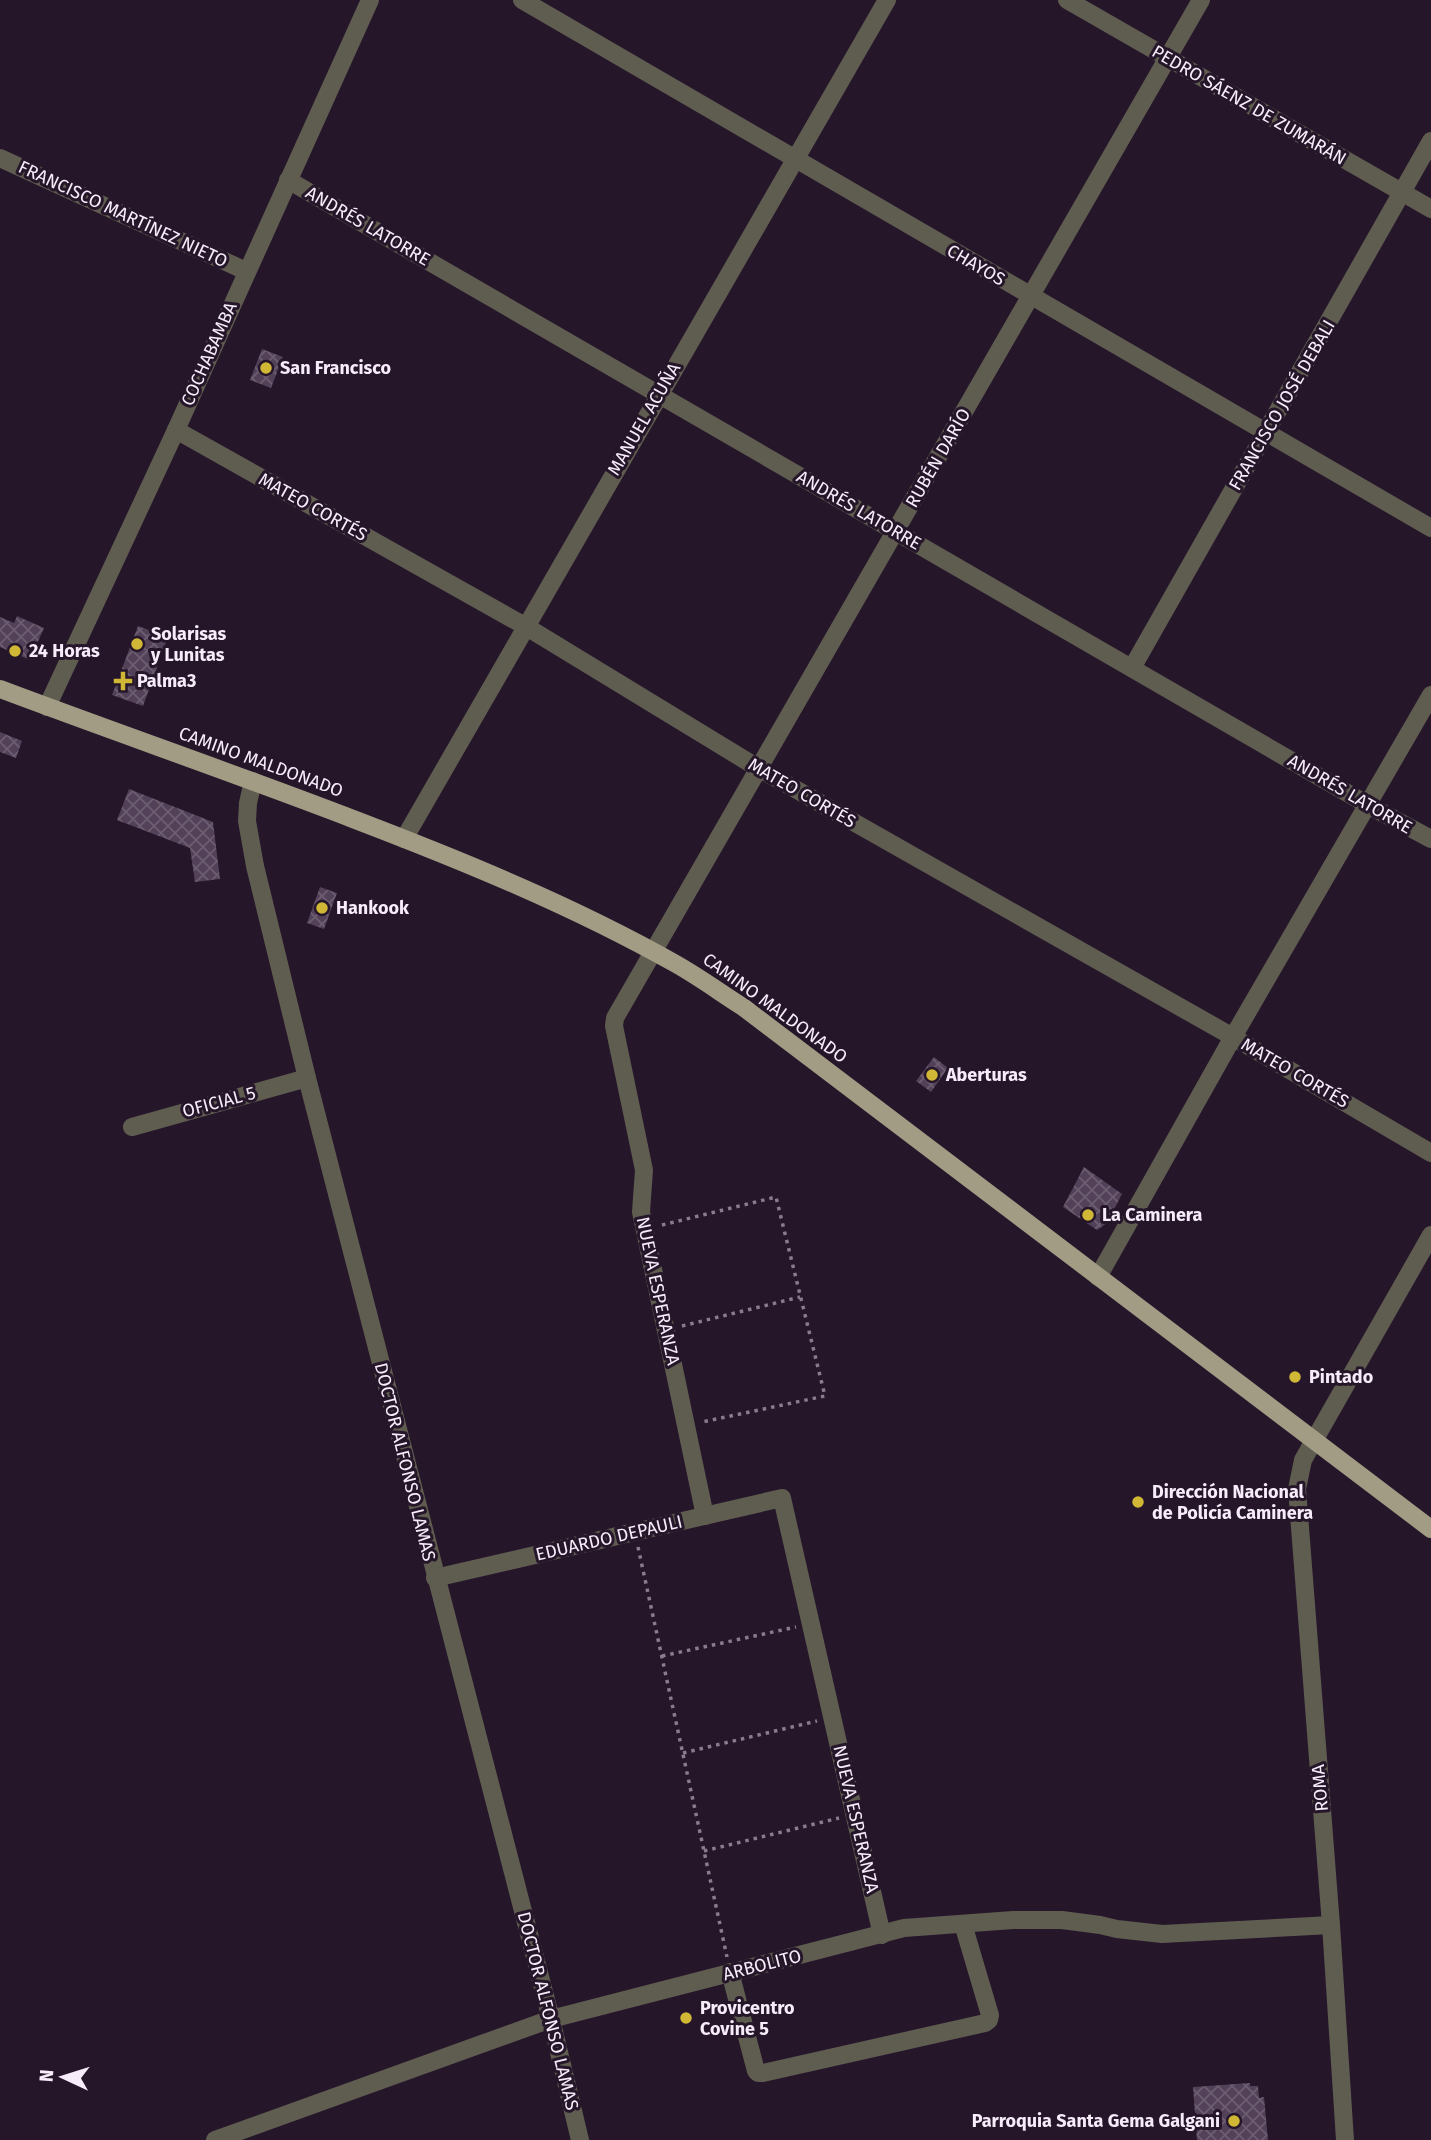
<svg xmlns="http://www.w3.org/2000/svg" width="1431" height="2140" viewBox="0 0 1431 2140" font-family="'Fira Sans',sans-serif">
<defs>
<pattern id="building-cross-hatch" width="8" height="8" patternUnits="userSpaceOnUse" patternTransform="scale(1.75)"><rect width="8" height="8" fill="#524158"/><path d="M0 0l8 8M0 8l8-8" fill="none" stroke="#6c5d71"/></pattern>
</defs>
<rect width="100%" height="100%" fill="#25162a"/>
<g fill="url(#building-cross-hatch)">
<path d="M262,349L283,357L271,388L250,380Z"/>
<path d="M17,616L44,628L30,660L0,647V617L14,623Z"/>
<path d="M138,626L168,637L143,706L112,695Z"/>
<path d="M0,732L22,741L16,758L0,752Z"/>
<path d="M129,789L213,822L220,879L195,882L190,848L117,820Z"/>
<path d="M320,887L337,893L324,929L307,923Z"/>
<path d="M934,1057L948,1068L931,1092L916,1081Z"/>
<path d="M1084,1167L1122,1194L1107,1223L1097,1230L1063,1207Z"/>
<path d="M1250,2083V2086H1258L1259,2098L1264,2097L1268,2140H1197L1193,2087Z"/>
</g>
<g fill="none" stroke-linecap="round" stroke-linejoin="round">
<g stroke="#897c8d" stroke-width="3.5" stroke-dasharray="3.5 5" stroke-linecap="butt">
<path d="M662,1225L776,1197L825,1396L702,1422"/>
<path d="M682,1326L800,1297"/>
<path d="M638,1547L727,1957"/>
<path d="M662,1656L796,1627"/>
<path d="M683,1753L817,1721"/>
<path d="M704,1851L839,1818"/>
</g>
<g stroke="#5f5c50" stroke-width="18">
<path d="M522,0L1431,528"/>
<path d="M1067,0L1431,209"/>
<path d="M0,158L246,271"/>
<path d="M288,180L1368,805L1431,839"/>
<path d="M176,430L525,626L758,768L1233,1037L1431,1153"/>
<path d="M1132,668L1431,141"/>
<path d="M47,707L176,430L370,0"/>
<path d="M253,781L248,803L247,821L255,866L307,1078L551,2019L580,2140"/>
<path d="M404,839L887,0"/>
<path d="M132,1127L307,1078"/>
<path d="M1098,1277L1233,1037L1431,695"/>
<path d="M705,1516L641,1212L644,1170L614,1026L615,1018L1201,0"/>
<path d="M435,1578L782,1498L882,1935"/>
<path d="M730,1972L756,2071L758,2073H763L985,2023L989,2020L990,2015L963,1924"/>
<path d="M215,2140L551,2019L904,1928L1013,1920H1062L1100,1925L1117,1929L1162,1934L1331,1925"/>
<path d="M1345,2140L1331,1925L1297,1489L1303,1460L1431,1235"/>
</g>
<path stroke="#a19c83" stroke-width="18" d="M0,689C117,733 236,774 353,819C463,861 573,906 676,964C699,977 721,993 743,1007L1431,1529"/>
</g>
<g fill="#d0b736" stroke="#25162a" stroke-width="2.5">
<circle cx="266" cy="368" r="7"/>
<circle cx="137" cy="644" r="7"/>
<circle cx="15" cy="651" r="7"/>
<path d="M119.5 670.5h7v7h7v7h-7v7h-7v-7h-7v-7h7z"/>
<circle cx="322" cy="908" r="7"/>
<circle cx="932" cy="1075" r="7"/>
<circle cx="1088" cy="1215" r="7"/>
<circle cx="1295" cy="1377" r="7"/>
<circle cx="1138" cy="1502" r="7"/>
<circle cx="686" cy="2018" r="7"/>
<circle cx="1234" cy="2121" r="7"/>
</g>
<g text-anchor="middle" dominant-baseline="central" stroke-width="6" stroke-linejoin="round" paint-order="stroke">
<g font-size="18" fill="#f7ecfa" stroke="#25162a">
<text transform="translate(1249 105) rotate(30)">PEDRO SÁENZ DE ZUMARÁN</text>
<text transform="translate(123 214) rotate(25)">FRANCISCO MARTÍNEZ NIETO</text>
<text transform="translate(368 226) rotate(30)">ANDRÉS LATORRE</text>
<text transform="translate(976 265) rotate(30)">CHAYOS</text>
<text transform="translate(209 354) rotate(-66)">COCHABAMBA</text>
<text transform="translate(1282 405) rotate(-60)">FRANCISCO JOSÉ DEBALI</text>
<text transform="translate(644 419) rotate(-60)">MANUEL ACUÑA</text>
<text transform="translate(938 458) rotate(-60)">RUBÉN DARÍO</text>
<text transform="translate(313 507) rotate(29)">MATEO CORTÉS</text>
<text transform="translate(859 510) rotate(30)">ANDRÉS LATORRE</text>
<text transform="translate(261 762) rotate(20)">CAMINO MALDONADO</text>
<text transform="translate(802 793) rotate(30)">MATEO CORTÉS</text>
<text transform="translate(1350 794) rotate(30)">ANDRÉS LATORRE</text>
<text transform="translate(775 1008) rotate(36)">CAMINO MALDONADO</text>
<text transform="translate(1295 1073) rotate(30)">MATEO CORTÉS</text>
<text transform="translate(219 1102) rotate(-15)">OFICIAL 5</text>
<text transform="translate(658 1291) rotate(78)">NUEVA ESPERANZA</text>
<text transform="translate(405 1462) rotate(76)">DOCTOR ALFONSO LAMAS</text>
<text transform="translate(609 1538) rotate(-13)">EDUARDO DEPAULI</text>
<text transform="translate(1320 1788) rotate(-95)">ROMA</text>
<text transform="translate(856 1819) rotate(77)">NUEVA ESPERANZA</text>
<text transform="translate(762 1965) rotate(-14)">ARBOLITO</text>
<text transform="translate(548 2011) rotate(76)">DOCTOR ALFONSO LAMAS</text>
</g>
<g font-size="18" font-weight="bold" fill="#f7ecfa" stroke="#25162a" text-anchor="start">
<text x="280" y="368">San Francisco</text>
<text x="151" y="634">Solarisas<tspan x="151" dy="21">y Lunitas</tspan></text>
<text x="29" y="651">24 Horas</text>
<text x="137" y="681">Palma3</text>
<text x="336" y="908">Hankook</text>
<text x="946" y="1075">Aberturas</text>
<text x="1102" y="1215">La Caminera</text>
<text x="1309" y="1377">Pintado</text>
<text x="1152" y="1492">Dirección Nacional<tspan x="1152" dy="21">de Policía Caminera</tspan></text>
<text x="700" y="2008">Provicentro<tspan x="700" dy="21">Covine 5</tspan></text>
<text x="1220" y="2121" text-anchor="end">Parroquia Santa Gema Galgani</text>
</g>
</g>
<g transform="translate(63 2077) rotate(274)" stroke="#25162a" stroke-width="5" paint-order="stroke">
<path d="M0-5L12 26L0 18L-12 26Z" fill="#f7ecfa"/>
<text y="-10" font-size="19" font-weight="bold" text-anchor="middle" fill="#f7ecfa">N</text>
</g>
</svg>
